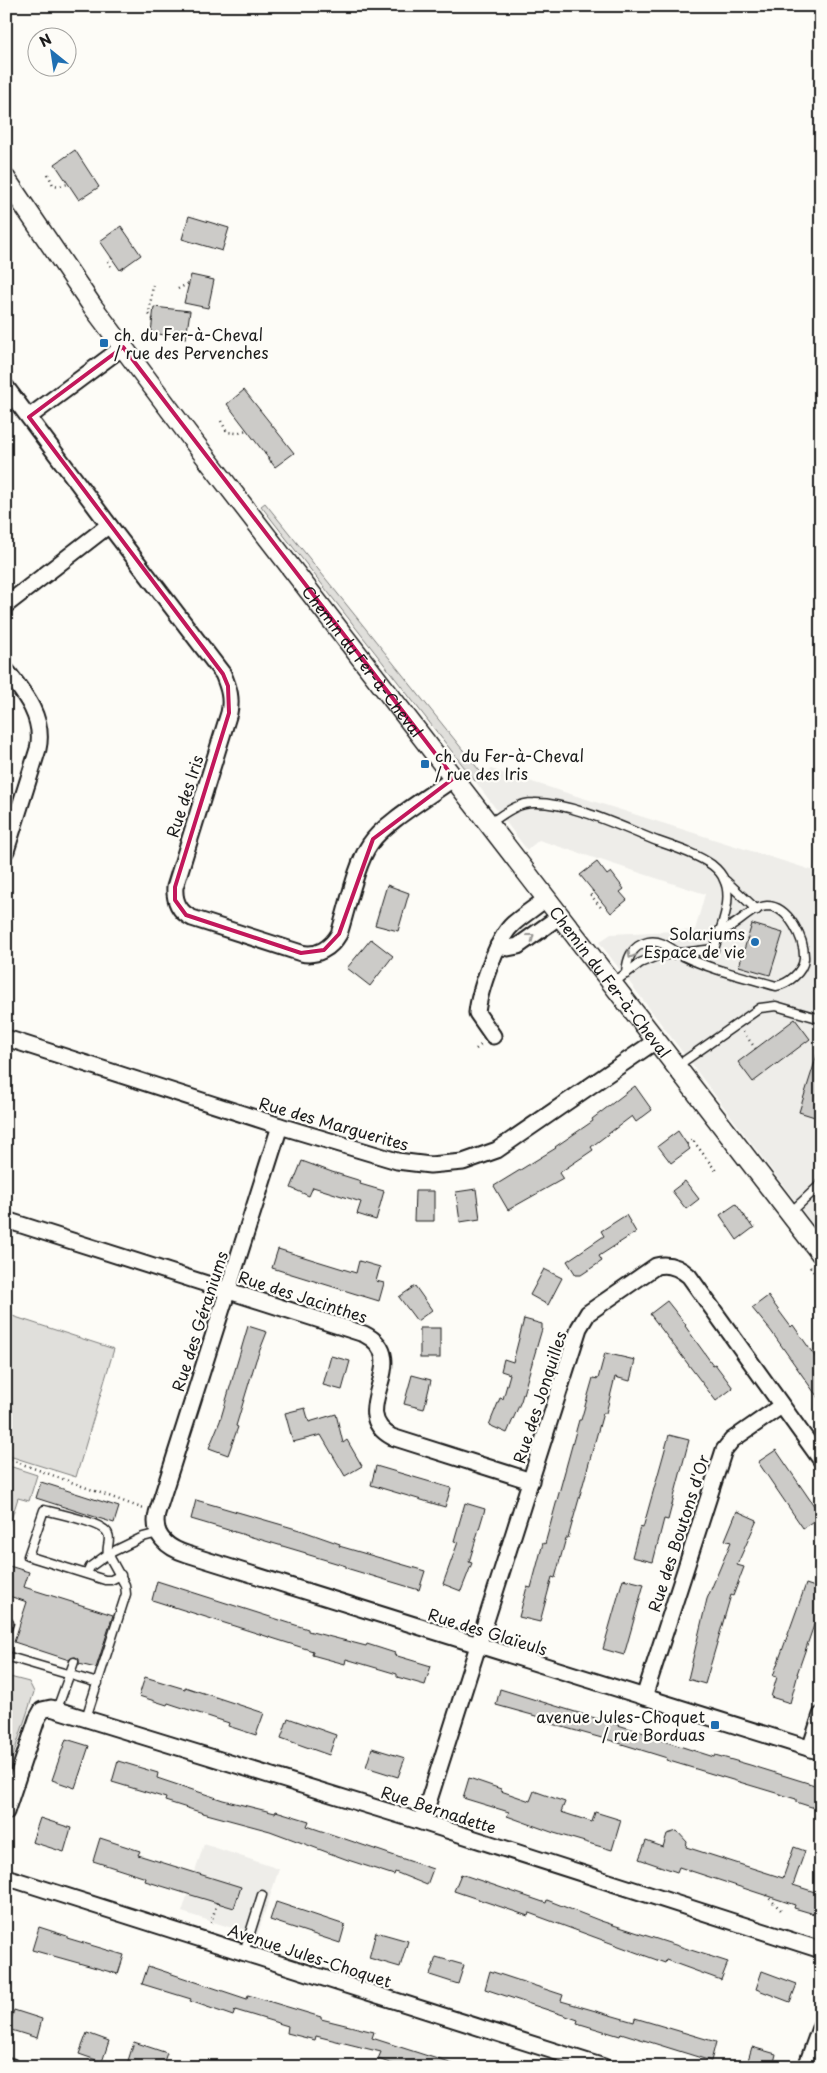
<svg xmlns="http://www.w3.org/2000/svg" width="827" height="2073" viewBox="0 0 827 2073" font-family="'Playpen Sans',sans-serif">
<rect width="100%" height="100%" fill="#fdfcf7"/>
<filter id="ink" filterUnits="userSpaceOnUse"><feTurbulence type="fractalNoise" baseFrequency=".02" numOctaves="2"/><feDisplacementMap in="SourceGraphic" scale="10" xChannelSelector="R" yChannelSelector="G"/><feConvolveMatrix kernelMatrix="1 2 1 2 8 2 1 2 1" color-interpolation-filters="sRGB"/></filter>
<g filter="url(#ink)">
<g fill="#eeede9">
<path d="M491,769L821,873V1006L818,1012L821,1013V1235L599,942L611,934L695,930L705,894L539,840L527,850L475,781Z"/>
<path d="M204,1844L279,1869L257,1936L182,1912Z"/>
</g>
<g fill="#e0dfdb" stroke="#7e7e7c">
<path d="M265,503L483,775L475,781L261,506Z"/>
<path d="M6,1314L114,1349L76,1477L6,1455Z"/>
<path d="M6,1465L37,1475L29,1501L18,1498L6,1535Z"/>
<path d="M6,1676L29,1682L34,1692L6,1777Z"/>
</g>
<g fill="#cccbc8" stroke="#1c1c1c">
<path d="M75,150L99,187L79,200L55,164Z"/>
<path d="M189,216L229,228L222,251L182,239Z"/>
<path d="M121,226L141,255L120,270L100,241Z"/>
<path d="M191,275L214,280L208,308L184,303Z"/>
<path d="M154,307L190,311L186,338L151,333Z"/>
<path d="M244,390L294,453L275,467L227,404Z"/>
<path d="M597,862L607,875L611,872L624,889L620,892L627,900L611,913L580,875Z"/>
<path d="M387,885L409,893L398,931L375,925Z"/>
<path d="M752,924L783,933L770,975L739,966Z"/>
<path d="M371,939L393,956L370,986L347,968Z"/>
<path d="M795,1019L810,1039L753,1082L738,1062Z"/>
<path d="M818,1052H821V1119L799,1112Z"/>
<path d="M635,1086L652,1110L636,1122L632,1116L591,1147L593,1150L559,1173L563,1179L508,1210L494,1186L556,1148L555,1147L593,1121L592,1119Z"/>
<path d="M678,1131L690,1149L671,1163L658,1146Z"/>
<path d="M302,1161L332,1172L361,1181L360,1184L384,1191L376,1220L357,1214L361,1202L313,1187L309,1196L291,1188Z"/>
<path d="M685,1181L699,1199L686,1209L672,1191Z"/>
<path d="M476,1189L480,1219L460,1222L456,1192Z"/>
<path d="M415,1191H434V1221H414Z"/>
<path d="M736,1204L753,1228L737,1240L720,1215Z"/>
<path d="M626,1215L636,1232L599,1256L602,1261L581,1275H576L567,1261L604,1236L601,1231Z"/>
<path d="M278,1249L356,1273L359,1261L380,1267L376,1281L384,1283L379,1301L272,1268Z"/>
<path d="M544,1269L562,1278L548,1305L530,1295Z"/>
<path d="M415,1286L432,1310L417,1321L399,1297Z"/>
<path d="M768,1296L791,1327L793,1325L821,1365V1402L771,1331L752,1308Z"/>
<path d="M667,1301L686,1325L685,1326L713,1365L715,1364L733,1388L716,1401L650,1314Z"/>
<path d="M524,1319L542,1324V1329L521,1401L507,1433L489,1425L500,1398L503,1399L510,1374L501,1371L504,1359L513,1362Z"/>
<path d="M248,1326L267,1332L256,1360L236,1426L238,1427L228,1455L209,1448L220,1421Z"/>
<rect x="420" y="1328" width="20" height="30"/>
<path d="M605,1353L635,1360L630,1381L615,1377L606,1413H603L568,1538H566L555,1578L552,1577L540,1622L519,1617L527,1587L531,1588L543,1543L545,1544L579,1420H581L593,1378L598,1379Z"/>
<path d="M331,1356L350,1361L342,1390L323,1385Z"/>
<path d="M412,1375L431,1380L424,1409L404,1404Z"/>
<path d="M305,1408L309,1422L336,1414L343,1443L347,1440L362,1466L345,1476L321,1435L293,1442L285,1413Z"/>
<path d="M669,1435L689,1440L668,1520L664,1519L653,1562L632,1557L640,1527L643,1528Z"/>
<path d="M776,1450L821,1516L803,1528L758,1462Z"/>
<path d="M376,1466L451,1488L445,1507L371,1485Z"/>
<path d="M41,1482L119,1507L114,1523L36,1498Z"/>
<path d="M196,1500L303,1531L340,1544L339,1546L425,1571L419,1590L346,1568V1566L306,1554V1553L191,1519Z"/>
<path d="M465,1503L485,1509L469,1562L472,1563L461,1591L443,1584L458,1542L454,1541Z"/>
<path d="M737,1511L757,1520L737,1565L744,1567L733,1596L731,1595L705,1684L688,1679L707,1599L731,1542L725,1540Z"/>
<path d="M6,1565L29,1572L24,1587L113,1615L96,1668L79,1664V1659L75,1657L69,1660L14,1642L27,1602L6,1595Z"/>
<path d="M623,1579L644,1584L624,1655L603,1649Z"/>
<path d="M157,1581L308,1629V1631L366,1646L367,1644L395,1653L394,1655L431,1666L425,1685L397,1677V1674L346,1659L345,1664L312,1655L313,1651L152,1600Z"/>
<path d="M806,1584L821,1589V1605L797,1674H798L790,1703L771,1697L777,1677L773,1676Z"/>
<path d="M145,1677L185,1689V1687L264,1713L256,1735L228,1726L229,1723L168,1703L167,1705L139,1696Z"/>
<path d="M500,1689L654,1736V1738L714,1757L715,1755L750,1765L821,1787V1810L796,1802V1799L666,1760L667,1758L609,1740L541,1721L543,1718L496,1705Z"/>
<path d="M288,1718L336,1735L329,1755L281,1738Z"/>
<path d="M66,1739L89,1746L75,1788L52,1780Z"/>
<path d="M372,1748L405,1758L398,1777L366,1767Z"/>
<path d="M118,1761L158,1773L157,1778L223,1800L275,1813L276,1811L309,1821L307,1826L433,1869L427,1885L395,1872L394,1875L348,1860L270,1831L203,1813L165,1801L166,1798L112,1782Z"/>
<path d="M469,1778L501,1789V1791L530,1801L534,1791L565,1802L561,1812L592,1822L595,1812L621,1820L612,1850L554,1833L507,1816L509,1812L463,1798Z"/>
<path d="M40,1818L71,1828L64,1852L32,1842Z"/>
<path d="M677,1831L687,1842L686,1847L783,1878L794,1847L805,1851L793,1885L821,1894V1916L794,1908L795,1905L679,1867L677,1872L639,1859L646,1841L663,1847L667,1834Z"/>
<path d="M100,1838L140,1851L138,1855L241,1887L234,1908L145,1881L146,1878L93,1861Z"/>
<path d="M461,1874L546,1903L547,1900L601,1921L728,1962L721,1980L666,1960L665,1963L529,1913L528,1916L454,1891Z"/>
<path d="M276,1902L345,1925L340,1943L270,1920Z"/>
<path d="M39,1927L67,1936V1938L124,1955L118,1974L32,1950Z"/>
<path d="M376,1932L408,1941L400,1967L369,1958Z"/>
<path d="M436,1957L464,1965L458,1984L430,1975Z"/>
<path d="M148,1966L247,1999L248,1995L321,2017V2019L374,2032L372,2038L453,2064V2067H401L378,2059L381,2052L316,2036L315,2040L287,2033L288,2026L235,2010L233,2016L190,2001L191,1999L142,1984Z"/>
<path d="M490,1971L563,1995L561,2001L634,2022L635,2018L716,2042L711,2061L621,2033L620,2036L577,2023L578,2020L485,1989Z"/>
<path d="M762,1971L797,1984L790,2002L756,1989Z"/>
<path d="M14,2010L42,2019L37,2038L8,2029Z"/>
<path d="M87,2033L109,2041L102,2062L79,2054Z"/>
<path d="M134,2042L167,2053L162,2067H126Z"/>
<path d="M752,2047L776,2054L773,2067H746Z"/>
</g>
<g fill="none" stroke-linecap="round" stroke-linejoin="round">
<defs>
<g id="service">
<path d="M490,823C504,814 516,803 534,803C570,802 622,827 657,841C674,847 697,854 712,865C717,869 722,874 724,880C734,899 720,930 714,949L657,956L640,963L613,983"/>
<path d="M726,881L757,910"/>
<path d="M626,974C627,959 631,946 648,942C662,939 672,950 683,956C712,970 745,977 776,986C788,984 803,972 804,959C805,940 789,906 767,906C749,907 738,928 720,930"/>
<path d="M677,1066L760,1008L776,1006L821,1019"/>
<path d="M790,1213L821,1184"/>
<path d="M87,1574L90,1567L108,1554C106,1547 111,1541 108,1534C105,1523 56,1513 44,1510L28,1556L105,1580H111L121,1575"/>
<path d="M6,1631L9,1623"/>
<path d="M6,1656L98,1683"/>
<path d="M57,1709L74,1662"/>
<path d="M86,1718L126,1594L125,1585L108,1554L143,1537L158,1533"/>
<path d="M244,1952L262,1895"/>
</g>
<g id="minor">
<path d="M6,387L109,525L223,674C229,688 232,699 229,713L175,887C174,900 179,912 192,918L301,953C317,957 331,948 339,934C347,910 356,864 370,844C383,823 433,794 454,778"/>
<path d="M29,417L123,347"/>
<path d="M6,605L109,525"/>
<path d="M6,670C24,693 45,718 38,749L6,851"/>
<path d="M498,946L508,948L518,946L560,916"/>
<path d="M493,1036L477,1013C479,992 497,938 513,924C523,915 536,907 547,898"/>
<path d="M6,1038L280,1126L397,1161L430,1165L463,1162L497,1150L657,1040"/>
<path d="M280,1126L157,1513C152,1535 167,1548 187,1554L821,1752"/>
<path d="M6,1220L364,1334C416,1360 344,1411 392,1437L531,1481"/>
<path d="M644,1697L724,1450L732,1440L781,1406"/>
<path d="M810,1749L821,1715"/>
<path d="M6,1812L37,1719L42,1710L51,1708L422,1822L821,1950"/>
<path d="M422,1822L579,1328L588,1313L656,1266C669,1263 679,1267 689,1276L821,1460"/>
<path d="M6,1877L604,2067"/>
<path d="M6,2065L12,2067"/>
<path d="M806,2067L821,2025"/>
</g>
<g id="tertiary">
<path id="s1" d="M6,179L93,307L194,442L821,1254"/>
</g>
</defs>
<use href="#service" stroke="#1c1c1c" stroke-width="11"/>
<use href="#minor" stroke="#1c1c1c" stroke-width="19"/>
<use href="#tertiary" stroke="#1c1c1c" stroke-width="22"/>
<g stroke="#1c1c1c" stroke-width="2.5" stroke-dasharray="1 4" stroke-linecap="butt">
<path d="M48,174L53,185L60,186L68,184"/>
<path d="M112,258L108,261L112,269"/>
<path d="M178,289L189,283"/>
<path d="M153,319L149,314L153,285"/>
<path d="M221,421L227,432L236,433L247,430"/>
<path d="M265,453L272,463"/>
<path d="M593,891L590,894L603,910"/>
<path d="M737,935L747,938"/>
<path d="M743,1032L756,1049"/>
<path d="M476,1049L482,1044"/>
<path d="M687,1144L692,1139L716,1171"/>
<path d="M744,1216L757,1231"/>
<path d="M810,1267L821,1282"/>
<path d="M6,1432H9L6,1440"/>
<path d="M6,1458L144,1509"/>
<path d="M766,1895L781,1910"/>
<path d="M211,1923L217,1903"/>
</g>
<use href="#service" stroke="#fdfcf7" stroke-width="8"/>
<use href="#minor" stroke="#fdfcf7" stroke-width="15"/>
<use href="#tertiary" stroke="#fdfcf7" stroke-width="19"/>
</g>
<defs><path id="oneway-chevron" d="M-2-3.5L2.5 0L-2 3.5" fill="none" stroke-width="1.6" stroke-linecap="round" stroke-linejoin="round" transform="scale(1.25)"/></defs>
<g stroke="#989794">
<use href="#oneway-chevron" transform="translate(531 937) rotate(-37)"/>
<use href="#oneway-chevron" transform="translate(631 955) rotate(120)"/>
</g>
</g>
<path fill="none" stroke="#c2185b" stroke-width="4" stroke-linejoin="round" d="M123,347L454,778L373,839L339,934L324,950L301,953L186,915L175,900V887L229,713L228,686L223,674L29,417Z"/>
<g fill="#1f6fb2" stroke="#fdfcf7" stroke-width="2">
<rect x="99" y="338" width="10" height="10" rx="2.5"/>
<rect x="420" y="759" width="10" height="10" rx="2.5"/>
<circle cx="755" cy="942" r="5"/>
<rect x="710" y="1720" width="10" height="10" rx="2.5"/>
</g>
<g text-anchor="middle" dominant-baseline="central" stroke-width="4.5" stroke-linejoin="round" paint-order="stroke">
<g font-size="16" fill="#1c1c1c" stroke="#fdfcf7" text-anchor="start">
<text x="114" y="334">ch. du Fer-à-Cheval<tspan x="114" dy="18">/ rue des Pervenches</tspan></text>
<text x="435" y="755">ch. du Fer-à-Cheval<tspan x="435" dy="18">/ rue des Iris</tspan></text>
<text x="745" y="933" text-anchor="end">Solariums<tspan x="745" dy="18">Espace de vie</tspan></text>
<text x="705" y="1716" text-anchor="end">avenue Jules-Choquet<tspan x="705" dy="18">/ rue Borduas</tspan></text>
</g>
<g font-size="16" fill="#1c1c1c" stroke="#fdfcf7">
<text stroke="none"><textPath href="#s1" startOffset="600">Chemin du Fer-à-Cheval</textPath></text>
<text transform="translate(184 796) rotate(-72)">Rue des Iris</text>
<text stroke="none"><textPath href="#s1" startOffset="1005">Chemin du Fer-à-Cheval</textPath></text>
<text transform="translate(334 1123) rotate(16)">Rue des Marguerites</text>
<text transform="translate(303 1296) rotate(18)">Rue des Jacinthes</text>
<text transform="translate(199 1321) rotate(-72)">Rue des Géraniums</text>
<text transform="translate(539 1397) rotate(-72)">Rue des Jonquilles</text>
<text transform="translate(678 1533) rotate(-72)">Rue des Boutons d'Or</text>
<text transform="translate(488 1631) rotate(17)">Rue des Glaïeuls</text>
<text transform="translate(439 1809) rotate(18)">Rue Bernadette</text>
<text transform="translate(310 1955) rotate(18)">Avenue Jules-Choquet</text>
</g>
</g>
<rect width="827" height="2073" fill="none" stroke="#fdfcf7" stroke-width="25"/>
<rect x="12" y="12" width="802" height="2048" fill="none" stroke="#1c1c1c" stroke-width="2" filter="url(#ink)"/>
<g transform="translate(52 52) rotate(330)"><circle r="24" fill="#fdfcf7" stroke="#a3a29f"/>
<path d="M0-4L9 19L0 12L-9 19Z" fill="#1f6fb2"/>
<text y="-8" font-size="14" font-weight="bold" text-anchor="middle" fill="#1c1c1c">N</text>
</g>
</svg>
